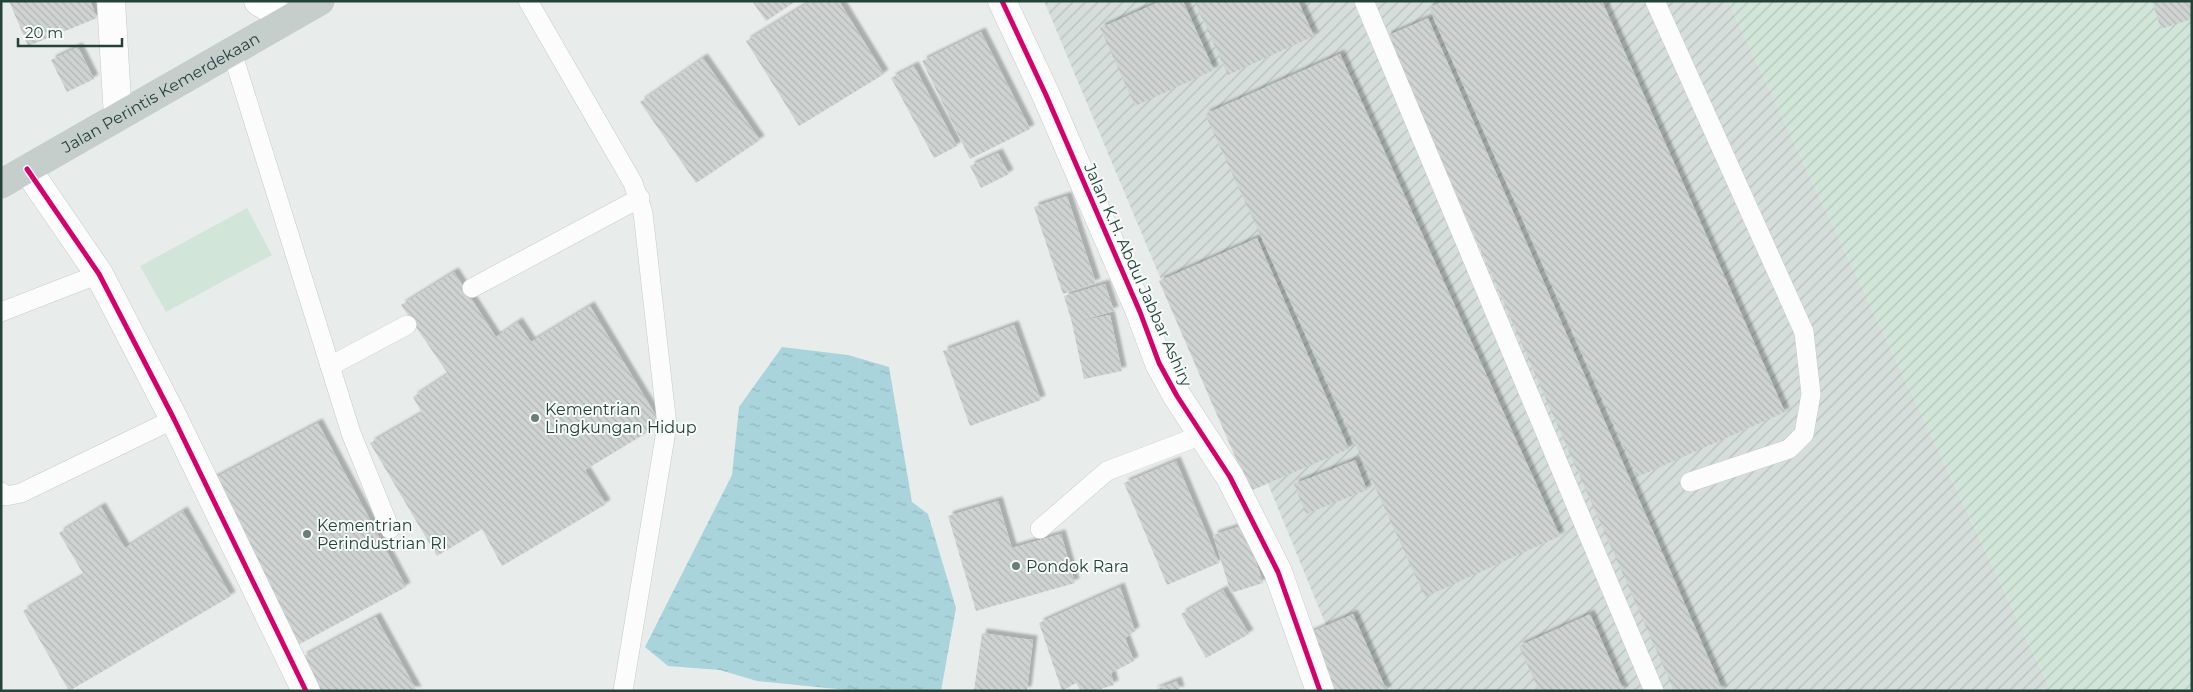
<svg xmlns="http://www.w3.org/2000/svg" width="2193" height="692" viewBox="0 0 2193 692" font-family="Montserrat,sans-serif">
<defs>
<pattern id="industrial-furrows" width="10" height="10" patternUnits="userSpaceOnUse" patternTransform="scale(1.25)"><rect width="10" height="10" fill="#d6dedb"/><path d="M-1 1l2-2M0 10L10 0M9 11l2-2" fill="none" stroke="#b8c0bd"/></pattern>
<pattern id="garden-furrows" width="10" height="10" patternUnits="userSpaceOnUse" patternTransform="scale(1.25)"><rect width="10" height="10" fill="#d1e6d8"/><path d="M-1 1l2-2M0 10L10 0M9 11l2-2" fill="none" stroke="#b3c6ba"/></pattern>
<pattern id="water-ripples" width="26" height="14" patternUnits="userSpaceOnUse" patternTransform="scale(1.25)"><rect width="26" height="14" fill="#a9d4db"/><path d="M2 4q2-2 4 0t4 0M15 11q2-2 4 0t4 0" fill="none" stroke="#91b7bd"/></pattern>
<pattern id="building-back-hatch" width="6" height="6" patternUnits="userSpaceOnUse" patternTransform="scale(1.25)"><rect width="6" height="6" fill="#cfd4d2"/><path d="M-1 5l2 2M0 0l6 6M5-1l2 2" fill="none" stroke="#b2b7b5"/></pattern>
<filter id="shadow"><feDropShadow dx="4.5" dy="-4.5" stdDeviation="1" flood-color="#0004"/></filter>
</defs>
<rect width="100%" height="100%" fill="#e8edeb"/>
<path fill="url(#industrial-furrows)" d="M1044,1H1728L2051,691H1353L1229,389L1191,351Z"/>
<path fill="url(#garden-furrows)" d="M1728,1H2192V691H2051Z"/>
<path fill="#d1e6d8" d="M247,208L272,255L166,312L140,266Z"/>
<path fill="url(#water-ripples)" d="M782,347L848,355L889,367L912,502L928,514L956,608L941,691H857L757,681L720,670L668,666L645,647L732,475L739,407Z"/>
<g fill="url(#building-back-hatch)" filter="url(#shadow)">
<path d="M9,1H90L97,18L28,46Z"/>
<path d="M752,1H796L766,21Z"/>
<path d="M811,1H839L884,74L799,126L746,41Z"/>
<path d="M1161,1H1183L1214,70L1135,106L1100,28Z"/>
<path d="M1194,1H1298L1314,36L1228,75Z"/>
<path d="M1443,1H1602L1785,412L1637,477L1429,8Z"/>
<path d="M2152,1H2192V19L2161,29Z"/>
<path d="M1428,18L1723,691H1674L1387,36Z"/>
<path d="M981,32L1030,129L970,159L922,61Z"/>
<path d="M78,47L94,79L67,92L51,60Z"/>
<path d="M1340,54L1560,536L1425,597L1205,114Z"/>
<path d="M703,58L760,140L696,183L640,102Z"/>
<path d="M914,66L957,146L934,158L891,78Z"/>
<path d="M998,153L1009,174L981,188L970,166Z"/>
<path d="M1067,196L1096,283L1063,294L1034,207Z"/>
<path d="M1257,238L1349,449L1250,491L1159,281Z"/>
<path d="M454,272L496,337L518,322L531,342L590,306L661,424L585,470L606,504L502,566L482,529L437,556L370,443L422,413L413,397L448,374L401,305Z"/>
<path d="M1105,284L1114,311L1076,322L1110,315L1122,371L1084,379L1072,323L1064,296Z"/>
<path d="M1014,325L1041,400L970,426L943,351Z"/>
<path d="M318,423L406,587L296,646L207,482Z"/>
<path d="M1355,460L1367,490L1306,514L1294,484Z"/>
<path d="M1176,461L1219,563L1167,585L1124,483Z"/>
<path d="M998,501L1012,548L1061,534L1075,583L976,611L948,516Z"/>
<path d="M101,507L125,548L183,511L231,596L69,691L23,611L84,575L59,533Z"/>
<path d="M1244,525L1263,583L1231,593L1213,535Z"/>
<path d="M1120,587L1135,631L1125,638L1134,661L1111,673L1114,685L1094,691H1081L1076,683L1062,691L1039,623Z"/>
<path d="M1223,590L1249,634L1206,658L1181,614Z"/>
<path d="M1353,614L1387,691H1332L1307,634Z"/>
<path d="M1590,614L1624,691H1539L1519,646Z"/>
<path d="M376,617L417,691H321L302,657Z"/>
<path d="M982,633L1033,640L1027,691H974Z"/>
<path d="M1177,681L1180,691H1152Z"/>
</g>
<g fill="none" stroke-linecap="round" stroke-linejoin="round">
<defs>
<g id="service">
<path d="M528,1L633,183L643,213L667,425L623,691"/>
<path d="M1364,1L1654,691"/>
<path d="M1655,1L1804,332L1811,394L1804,434L1789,449L1690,482"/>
<path d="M232,52L351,433L390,529"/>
<path d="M472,288L640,198"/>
<path d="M1,312L99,274"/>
<path d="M330,366L407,325"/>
<path d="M1,492L6,496L21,493L174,419"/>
<path d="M1040,529L1107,471L1202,435"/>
</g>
<g id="minor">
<path d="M111,1L118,117"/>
<path d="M258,1L287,20"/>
<path d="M1002,1L1046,95L1140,312L1159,363L1177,396L1230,477L1278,572L1320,691"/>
<path d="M27,169L99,274L174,419L306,691"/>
</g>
<g id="trunk">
<path id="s1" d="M1,184L320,1"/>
</g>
</defs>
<use href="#service" stroke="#c5cac8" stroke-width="20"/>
<use href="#minor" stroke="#c5cac8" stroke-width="29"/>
<use href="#trunk" stroke="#c3ccc9" stroke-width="29"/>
<use href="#service" stroke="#fcfcfc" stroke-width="19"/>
<use href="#minor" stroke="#fcfcfc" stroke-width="28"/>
<use href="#trunk" stroke="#c6cecc" stroke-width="28"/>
<defs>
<g id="cycleway">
<path d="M1002,1L1046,95L1140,312L1159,363L1177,396L1230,477L1278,572L1320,691"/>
<path d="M27,169L99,274L174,419L306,691"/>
</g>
</defs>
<use href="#cycleway" stroke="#f7fbf9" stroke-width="8"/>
<use href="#cycleway" stroke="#d6006c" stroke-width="5"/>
</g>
<g fill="#697e78" stroke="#f7fbf9" stroke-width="2">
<circle cx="535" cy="418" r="5"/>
<circle cx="307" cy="534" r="5"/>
<circle cx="1016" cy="566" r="5"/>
</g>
<g text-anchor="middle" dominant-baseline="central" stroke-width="4" stroke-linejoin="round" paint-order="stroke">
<g font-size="16" fill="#24423a" stroke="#f7fbf9">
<text stroke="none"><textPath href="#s1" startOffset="184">Jalan Perintis Kemerdekaan</textPath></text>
<text transform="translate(1138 275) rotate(66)">Jalan K.H. Abdul Jabbar Ashiry</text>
</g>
<g font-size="16" fill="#24423a" stroke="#f7fbf9" text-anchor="start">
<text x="545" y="409">Kementrian<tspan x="545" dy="18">Lingkungan Hidup</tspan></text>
<text x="317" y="525">Kementrian<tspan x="317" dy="18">Perindustrian RI</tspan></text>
<text x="1026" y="566">Pondok Rara</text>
</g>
</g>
<rect width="2193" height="692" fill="none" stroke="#24423a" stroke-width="5"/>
<path d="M18 38v8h104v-8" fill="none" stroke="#24423a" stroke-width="2.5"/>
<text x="25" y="38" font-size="15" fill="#24423a" stroke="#f7fbf9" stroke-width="4" paint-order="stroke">20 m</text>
</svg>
